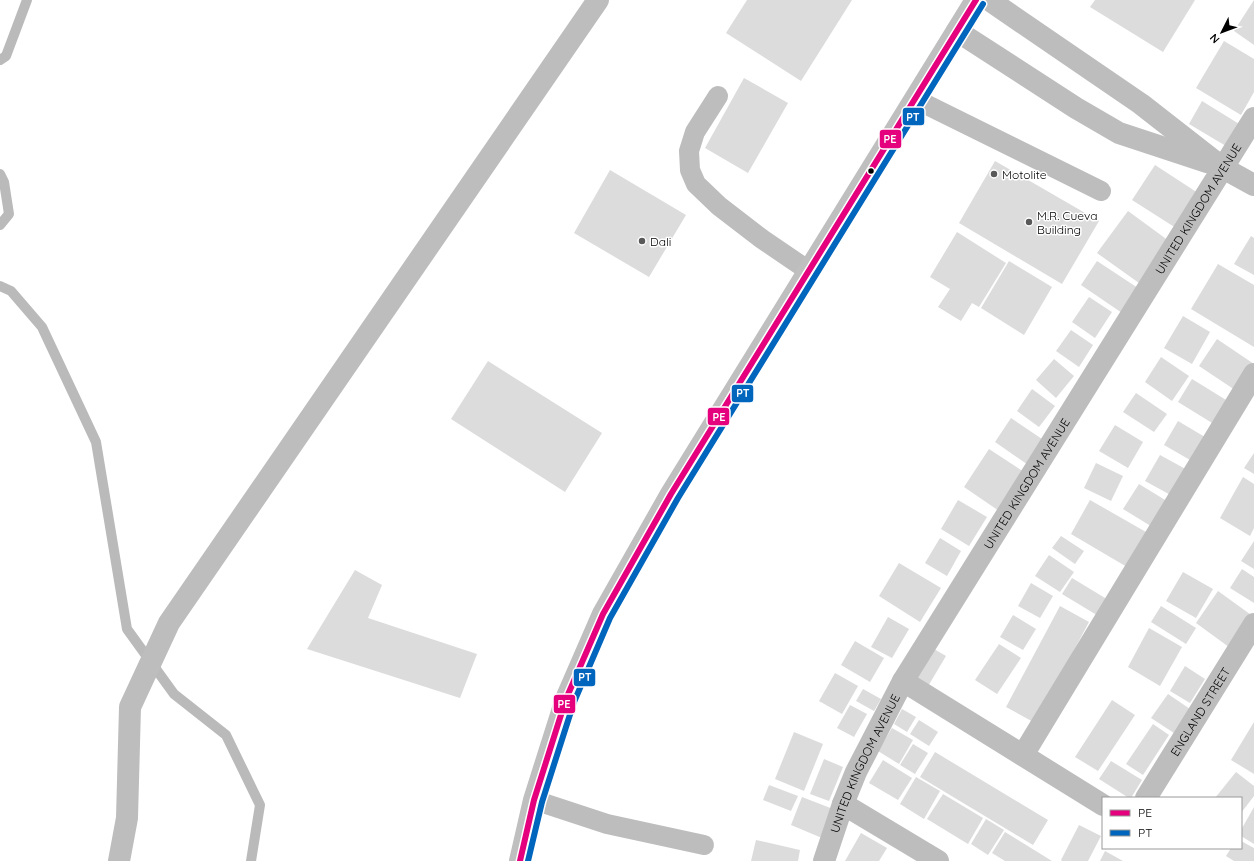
<svg xmlns="http://www.w3.org/2000/svg" width="1254" height="861" viewBox="0 0 1254 861" font-family="Quicksand,sans-serif">
<rect width="100%" height="100%" fill="#fff"/>
<g fill="none" stroke-linecap="round" stroke-linejoin="round">
<g stroke="#bababa" stroke-width="10">
<path d="M0,60L6,56L27,0"/>
<path d="M0,174L4,182L9,214L0,225"/>
<path d="M0,286L11,291L42,327L96,442L127,629L174,694L226,735L260,805L251,861"/>
</g>
</g>
<g fill="#dcdcdc">
<path d="M747,0H852L801,81L726,33Z"/>
<path d="M1095,0H1195L1163,52L1090,7Z"/>
<path d="M1254,0V45L1234,31Z"/>
<path d="M1224,41L1254,59V92L1241,115L1196,88Z"/>
<path d="M744,78L788,103L748,173L705,148Z"/>
<path d="M1202,101L1244,127L1231,149L1189,124Z"/>
<path d="M995,161L1099,221L1062,284L959,223Z"/>
<path d="M1155,165L1198,193L1176,228L1132,200Z"/>
<path d="M610,170L686,215L649,277L574,233Z"/>
<path d="M1128,211L1169,241L1139,283L1097,253Z"/>
<path d="M957,232L1006,263L979,307L972,303L961,321L938,307L950,289L930,277Z"/>
<path d="M1251,236L1254,238V275L1234,264Z"/>
<path d="M1009,261L1052,287L1024,335L981,308Z"/>
<path d="M1097,261L1141,290L1125,315L1081,285Z"/>
<path d="M1218,264L1254,285V347L1191,309Z"/>
<path d="M1089,297L1112,312L1095,338L1072,322Z"/>
<path d="M1183,316L1210,332L1192,364L1164,348Z"/>
<path d="M1071,330L1093,345L1079,367L1056,351Z"/>
<path d="M1217,339L1254,364L1238,392L1199,366Z"/>
<path d="M1161,357L1189,376L1172,401L1145,382Z"/>
<path d="M1054,359L1074,376L1056,398L1036,380Z"/>
<path d="M488,361L602,433L565,492L451,419Z"/>
<path d="M1192,379L1231,403L1217,426L1178,402Z"/>
<path d="M1032,389L1055,406L1039,427L1017,411Z"/>
<path d="M1136,393L1167,414L1154,432L1123,412Z"/>
<path d="M1011,418L1048,443L1031,467L995,442Z"/>
<path d="M1178,421L1210,440L1197,464L1164,445Z"/>
<path d="M1115,425L1143,442L1128,468L1099,451Z"/>
<path d="M989,449L1027,474L1002,513L964,487Z"/>
<path d="M1254,453V474L1244,468Z"/>
<path d="M1160,455L1191,472L1176,498L1145,481Z"/>
<path d="M1096,463L1123,476L1111,501L1084,488Z"/>
<path d="M1243,477L1254,484V528L1250,536L1220,518Z"/>
<path d="M1139,484L1170,503L1154,528L1123,509Z"/>
<path d="M958,500L987,517L969,546L941,529Z"/>
<path d="M1090,500L1146,532L1127,567L1071,534Z"/>
<path d="M1061,536L1084,551L1075,564L1052,548Z"/>
<path d="M940,538L961,551L947,576L925,563Z"/>
<path d="M1254,541V569L1241,561Z"/>
<path d="M1049,555L1074,572L1060,592L1035,576Z"/>
<path d="M899,563L941,588L920,622L879,596Z"/>
<path d="M1242,569L1254,577V603L1230,588Z"/>
<path d="M355,570L382,585L368,618L477,654L460,698L307,649Z"/>
<path d="M1183,572L1213,589L1196,618L1166,601Z"/>
<path d="M1072,578L1115,604L1105,620L1062,594Z"/>
<path d="M1031,583L1053,596L1040,618L1018,606Z"/>
<path d="M1218,591L1254,617L1233,650L1196,623Z"/>
<path d="M1060,606L1089,622L1035,723L1006,707Z"/>
<path d="M1161,606L1196,628L1186,644L1151,622Z"/>
<path d="M1013,615L1036,629L1023,650L1000,637Z"/>
<path d="M888,617L909,629L892,658L871,647Z"/>
<path d="M1149,628L1182,647L1160,686L1128,667Z"/>
<path d="M855,641L884,658L870,682L841,665Z"/>
<path d="M999,644L1021,658L997,694L975,680Z"/>
<path d="M929,646L946,656L924,693L907,682Z"/>
<path d="M1185,666L1205,679L1190,703L1170,691Z"/>
<path d="M835,673L858,686L842,714L819,701Z"/>
<path d="M863,689L881,699L874,711L856,701Z"/>
<path d="M1168,694L1190,709L1174,733L1151,718Z"/>
<path d="M1112,700L1135,715L1098,771L1075,757Z"/>
<path d="M850,705L867,714L854,737L837,728Z"/>
<path d="M902,709L916,717L907,732L894,724Z"/>
<path d="M919,720L938,732L929,746L910,734Z"/>
<path d="M1254,722V774L1231,760Z"/>
<path d="M1153,724L1169,735L1143,775L1126,764Z"/>
<path d="M892,728L913,740L899,764L878,751Z"/>
<path d="M794,732L823,744L804,791L775,779Z"/>
<path d="M913,744L928,753L915,774L900,765Z"/>
<path d="M935,752L1048,820L1033,845L920,777Z"/>
<path d="M824,759L843,767L829,801L810,794Z"/>
<path d="M883,760L912,778L898,800L869,783Z"/>
<path d="M1111,761L1142,780L1131,798H1129L1099,779Z"/>
<path d="M1236,772L1254,786V796L1241,813V798H1215Z"/>
<path d="M916,777L940,791L924,819L900,804Z"/>
<path d="M769,785L798,796L791,811L763,800Z"/>
<path d="M943,794L983,818L968,844L927,819Z"/>
<path d="M802,797L833,809L822,838L791,825Z"/>
<path d="M1254,807V844L1241,836V830Z"/>
<path d="M986,819L1004,830L988,855L971,844Z"/>
<path d="M1079,825L1101,836L1088,861H1062L1061,860Z"/>
<path d="M1005,832L1052,861H1005L992,853Z"/>
<path d="M861,833L887,848L879,861H845Z"/>
<path d="M756,840L800,850L798,861H751Z"/>
<path d="M1241,841L1254,848V861H1234L1226,856L1231,848H1241Z"/>
<path d="M1105,851L1123,861H1100Z"/>
</g>
<g fill="none" stroke-linecap="round" stroke-linejoin="round">
<g stroke="#bdbdbd" stroke-width="20">
<path d="M718,96L695,132L689,151L690,170L696,184L719,206L762,239L809,271"/>
<path d="M915,99L1101,191"/>
<path d="M534,800L607,824L704,845"/>
</g>
<g stroke="#bdbdbd" stroke-width="22">
<path d="M989,0L1141,104L1223,168L1254,185"/>
<path d="M957,31L1076,108L1119,133L1207,162"/>
<path d="M903,681L1103,805"/>
<path d="M1023,755L1254,374"/>
<path id="s1" d="M1146,798L1254,624"/>
<path d="M843,804L938,861"/>
<path d="M119,861L127,818L130,707L169,623L598,0"/>
<path id="s2" d="M824,861L843,804L856,772L903,681L1254,118"/>
</g>
<path stroke="#bfbfbf" stroke-width="22" d="M520,861L534,800L566,699L603,614L671,494L976,0"/>
<defs>
<path id="bus-1" d="M520,861L534,800L566,699L603,614L671,494L976,0"/>
<path id="bus-2" d="M528,861L542,802L574,702L610,618L678,498L983,4"/>
</defs>
<use href="#bus-1" stroke="#fff" stroke-width="9"/>
<use href="#bus-2" stroke="#fff" stroke-width="9"/>
<use href="#bus-1" stroke="#e5007d" stroke-width="6"/>
<use href="#bus-2" stroke="#0065bd" stroke-width="6"/>
</g>
<circle fill="#000" stroke="#fff" stroke-width="1.5" cx="871" cy="171" r="3.5"/>
<g fill="#595959" stroke="#fff" stroke-width="1.5">
<circle cx="994" cy="174" r="4"/>
<circle cx="1029" cy="222" r="4"/>
<circle cx="642" cy="241" r="4"/>
</g>
<g text-anchor="middle" dominant-baseline="central" stroke-width="3" stroke-linejoin="round" paint-order="stroke">
<g font-size="12" fill="#000" stroke="#fff" text-anchor="start">
<text x="1002" y="174">Motolite</text>
<text x="1037" y="215">M.R. Cueva<tspan x="1037" dy="14">Building</tspan></text>
<text x="650" y="241">Dali</text>
</g>
<g font-size="12" fill="#000" stroke="#fff">
<text stroke="none"><textPath href="#s2" startOffset="754">UNITED KINGDOM AVENUE</textPath></text>
<text stroke="none"><textPath href="#s2" startOffset="430">UNITED KINGDOM AVENUE</textPath></text>
<text stroke="none"><textPath href="#s1" startOffset="102">ENGLAND STREET</textPath></text>
<text stroke="none"><textPath href="#s2" startOffset="106">UNITED KINGDOM AVENUE</textPath></text>
</g>
</g>
<g stroke="#fff" stroke-width="1.5">
<rect x="902" y="107" width="23" height="19" rx="4" fill="#0065bd"/>
<rect x="879" y="129" width="23" height="20" rx="4" fill="#e5007d"/>
<rect x="731" y="384" width="23" height="19" rx="4" fill="#0065bd"/>
<rect x="707" y="407" width="23" height="19" rx="4" fill="#e5007d"/>
<rect x="573" y="668" width="23" height="19" rx="4" fill="#0065bd"/>
<rect x="553" y="694" width="23" height="20" rx="4" fill="#e5007d"/>
</g>
<g font-size="11" text-anchor="middle" font-weight="bold" fill="#fff">
<text x="913" y="121">PT</text>
<text x="890" y="143">PE</text>
<text x="743" y="397">PT</text>
<text x="719" y="421">PE</text>
<text x="585" y="681">PT</text>
<text x="564" y="708">PE</text>
</g>
<rect x="1102" y="797" width="140" height="52" fill="#ffffff" stroke="#999999"/>
<rect x="1110" y="810" width="20" height="6" fill="#e5007d" stroke="#999999"/>
<text x="1138" y="817" font-size="12" fill="#000000">PE</text>
<rect x="1110" y="830" width="20" height="6" fill="#0065bd" stroke="#999999"/>
<text x="1138" y="837" font-size="12" fill="#000000">PT</text>
<g transform="translate(1222 32) rotate(228)" stroke="#ffffff" stroke-width="3" paint-order="stroke">
<path d="M0-3L7 15L0 10L-7 15Z" fill="#000000"/>
<text y="-6" font-size="11" font-weight="bold" text-anchor="middle" fill="#000000">N</text>
</g>
</svg>
